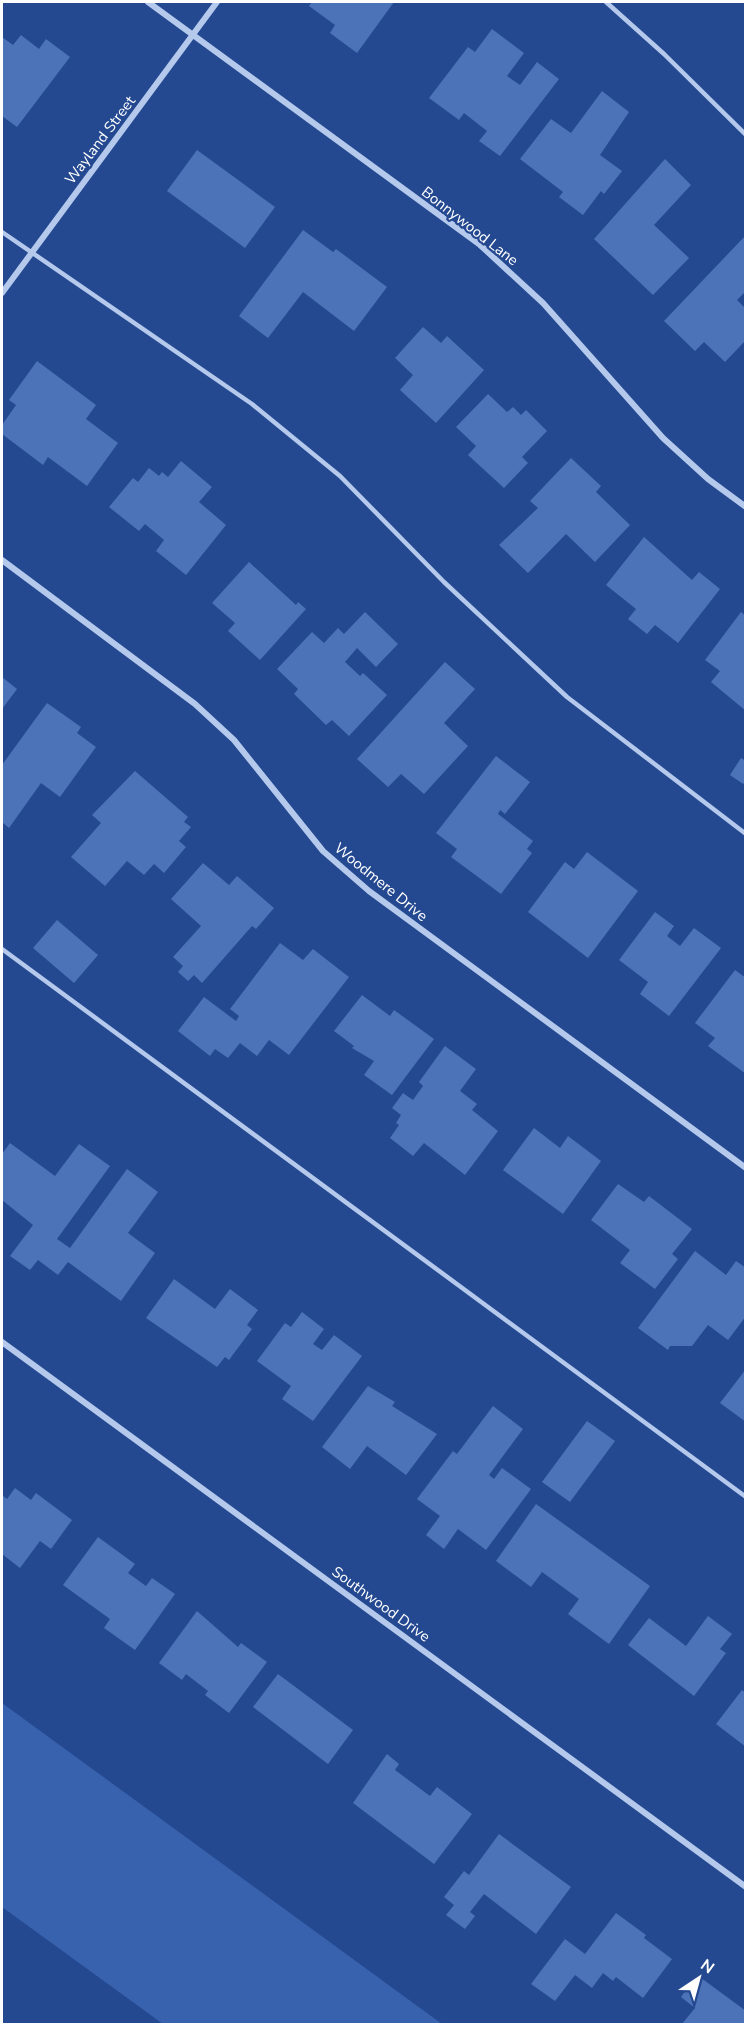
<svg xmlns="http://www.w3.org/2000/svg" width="747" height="2026" viewBox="0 0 747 2026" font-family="'Nunito Sans',sans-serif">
<rect width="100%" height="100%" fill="#244991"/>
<path fill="#3862ad" d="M2,1703L442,2024H163L2,1907Z"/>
<g fill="#4c72b7">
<path d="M312,2H394L357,53L330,33L335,25L309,6Z"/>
<path d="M492,29L524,53L507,76L520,85L537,62L559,79L500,156L479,141L487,131L464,113L459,120L429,98L468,47L475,52Z"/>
<path d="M21,35L39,49L46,39L70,57L17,127L2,116V37L13,45Z"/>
<path d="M602,91L629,112L600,155L622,171L604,194L601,191L583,215L559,197L563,192L520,159L551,119L571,133Z"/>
<path d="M197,150L275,207L245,248L167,191Z"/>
<path d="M665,159L691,185L654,225L689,258L653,295L594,239Z"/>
<path d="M303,230L333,252L336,249L387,287L354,331L303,292L268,338L239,316Z"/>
<path d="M746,235V291L737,300L746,309V340L725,362L704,342L695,351L664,321Z"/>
<path d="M423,327L441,343L447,336L484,370L436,423L400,390L413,375L395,358Z"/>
<path d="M37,361L96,405L86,419L118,443L87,486L48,457L43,465L2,434V425L16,405L9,400Z"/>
<path d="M488,394L507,412L513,407L521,415L526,410L547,431L522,457L528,463L504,488L468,455L476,446L456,427Z"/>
<path d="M571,458L601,486L596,492L630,525L595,562L566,534L528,573L499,545L538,508L530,501Z"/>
<path d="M181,461L212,487L199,502L226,525L186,575L156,551L164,540L145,524L139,531L109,507L133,478L138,482L149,468L159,476L162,472L168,477Z"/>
<path d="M644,537L692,580L699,572L720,589L678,643L655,625L647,634L628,619L636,609L606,585Z"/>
<path d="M249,562L296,605L298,602L306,609L260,660L228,631L235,623L212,603Z"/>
<path d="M365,612L398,644L376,667L357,648L345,662L360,676L363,673L387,695L349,736L332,720L326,725L294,694L298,689L277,669L312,632L324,643L338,628L344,634Z"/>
<path d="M741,612L746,616V711L711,682L720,671L705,660Z"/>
<path d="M445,662L475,689L444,723L468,746L424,794L401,774L388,787L357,759Z"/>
<path d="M2,677L17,689L2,709Z"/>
<path d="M47,703L81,727L77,733L96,747L60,797L41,783L9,828L2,822V765Z"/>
<path d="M496,756L530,782L505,814L500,810L498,814L533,841L527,849L532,853L501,894L451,857L457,849L436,833Z"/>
<path d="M741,758L746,761V781L743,784L730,775Z"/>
<path d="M135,771L188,817L184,822L191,827L179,841L186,847L164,873L154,864L144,875L127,861L105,886L71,857L101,823L92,815Z"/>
<path d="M587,852L638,891L588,958L528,912L565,862L574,869Z"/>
<path d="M203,863L229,885L237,876L274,908L256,929L252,926L202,983L194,975L188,981L178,972L183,966L173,957L201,926L171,899Z"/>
<path d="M655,912L674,926L667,936L680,946L694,928L721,948L669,1016L640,994L648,982L619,960Z"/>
<path d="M57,920L98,955L74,983L33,948Z"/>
<path d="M280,943L303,960L313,949L349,977L289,1055L269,1040L257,1056L240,1043L228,1058L215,1049L210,1056L178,1031L204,997L236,1021L239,1016L230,1009Z"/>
<path d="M735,970L746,978V1074L708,1046L715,1038L695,1023Z"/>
<path d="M362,995L390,1016L394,1010L434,1039L392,1095L364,1075L374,1061L352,1048L354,1046L334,1031Z"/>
<path d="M445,1046L476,1069L460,1091L477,1104L472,1110L498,1131L465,1175L424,1143L413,1156L390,1138L399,1125L396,1123L401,1115L392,1108L403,1093L413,1100L423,1086L419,1082Z"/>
<path d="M534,1128L560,1148L568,1136L601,1161L563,1214L503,1170Z"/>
<path d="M10,1143L55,1176L79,1144L110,1166L57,1239L70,1248L127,1169L158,1192L128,1233L155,1253L121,1301L68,1262L58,1275L38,1260L30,1270L10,1256L33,1225L2,1200V1154Z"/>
<path d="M618,1184L644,1202L649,1196L692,1229L672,1254L678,1259L655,1289L620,1263L630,1250L591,1220Z"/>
<path d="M695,1251L726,1275L736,1261L746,1268V1316L728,1340L708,1325L692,1346H670L668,1350L638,1328Z"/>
<path d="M174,1279L215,1309L230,1289L258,1310L247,1325L252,1329L229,1360L225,1357L217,1367L146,1318Z"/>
<path d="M302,1312L324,1329L313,1344L322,1350L334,1335L362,1356L313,1421L282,1399L291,1386L257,1361L285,1323L291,1327Z"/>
<path d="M746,1369V1422L720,1403Z"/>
<path d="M368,1386L395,1402L392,1406L437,1434L406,1475L367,1446L350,1469L322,1447Z"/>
<path d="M493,1406L523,1429L489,1475L494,1479L502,1468L531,1489L486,1550L458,1529L444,1549L426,1535L440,1516L417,1499L453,1451L457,1454Z"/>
<path d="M587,1421L615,1441L570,1502L542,1482Z"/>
<path d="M15,1488L31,1500L36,1493L72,1520L51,1549L40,1541L20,1568L2,1554V1495L7,1499Z"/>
<path d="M536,1504L650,1586L609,1644L568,1614L579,1599L542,1572L531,1587L496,1561Z"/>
<path d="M98,1537L135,1564L128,1573L146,1586L152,1578L175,1594L135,1650L104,1628L110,1619L63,1585Z"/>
<path d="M197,1611L238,1647L241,1643L267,1662L229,1713L205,1695L208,1691L186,1674L182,1680L159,1663Z"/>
<path d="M708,1616L732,1634L720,1649L726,1653L694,1696L628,1645L649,1618L686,1646Z"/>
<path d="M278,1674L353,1730L328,1764L253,1707Z"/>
<path d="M742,1690L746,1693V1747L716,1724Z"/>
<path d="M387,1754L399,1764L395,1770L430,1796L437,1787L472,1814L434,1864L353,1803Z"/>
<path d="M499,1834L571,1887L536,1934L484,1894L470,1912L475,1916L465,1929L446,1915L454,1905L444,1897L464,1871L469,1875Z"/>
<path d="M616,1913L646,1935L644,1938L672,1959L643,1998L616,1977L613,1981L603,1973L592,1988L575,1975L555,2001L531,1984L565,1939L585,1954Z"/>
<path d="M697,1975L746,2011V2024H682L695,2008L681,1997Z"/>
</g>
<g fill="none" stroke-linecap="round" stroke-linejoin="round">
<g stroke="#b5c9ec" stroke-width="4.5">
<path d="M606,2L664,54L746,135"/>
<path d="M2,232L252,404L340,476L444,582L567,697L746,834"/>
<path d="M2,949L746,1497"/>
</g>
<g stroke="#b5c9ec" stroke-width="6">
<path d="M148,2L479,244L543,303L663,438L708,479L746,507"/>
<path d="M2,293L217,2"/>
<path d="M2,560L195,704L234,740L323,851L369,891L746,1168"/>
<path d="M2,1342L746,1887"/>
</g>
</g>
<g text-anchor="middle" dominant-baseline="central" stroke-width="4.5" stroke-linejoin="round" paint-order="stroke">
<g font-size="15" fill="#fff" stroke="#244991">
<text transform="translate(100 140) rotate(-53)">Wayland Street</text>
<text transform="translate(470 226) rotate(38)">Bonnywood Lane</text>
<text transform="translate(381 882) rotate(39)">Woodmere Drive</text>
<text transform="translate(381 1604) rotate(36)">Southwood Drive</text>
</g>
</g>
<rect width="747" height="2026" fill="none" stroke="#ffffff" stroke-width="6"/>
<g transform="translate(699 1978) rotate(36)" stroke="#244991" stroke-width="4.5" paint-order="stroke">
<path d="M0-4.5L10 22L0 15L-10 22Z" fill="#ffffff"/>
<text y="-9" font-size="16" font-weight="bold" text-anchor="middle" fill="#ffffff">N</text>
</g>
</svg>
